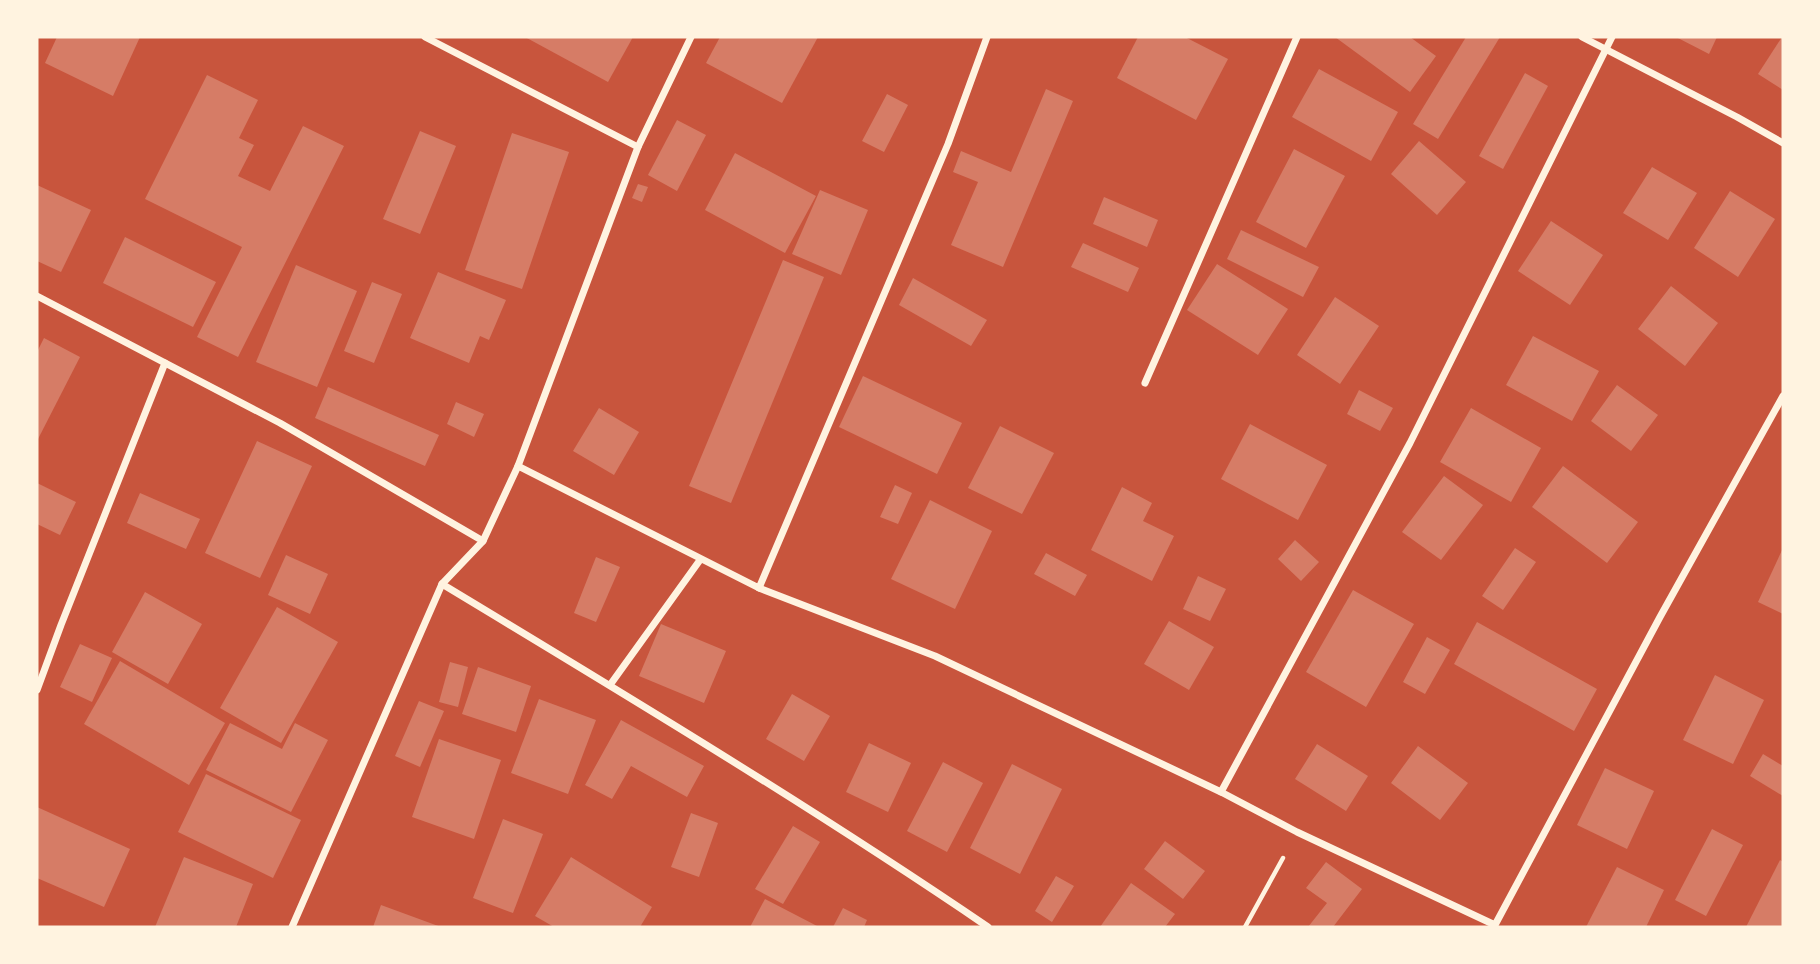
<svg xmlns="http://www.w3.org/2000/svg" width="1820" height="964" viewBox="0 0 1820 964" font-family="Rubik,sans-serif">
<rect width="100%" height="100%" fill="#c8553d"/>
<g fill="#d67c66">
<path d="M57,37H140L113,96L45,63Z"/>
<path d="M525,37H633L608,82Z"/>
<path d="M720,37H818L782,103L706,63Z"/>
<path d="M1138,37H1185L1228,59L1196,120L1117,78Z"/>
<path d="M1335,37H1410L1436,56L1410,92Z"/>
<path d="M1466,37H1500L1438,139L1413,124Z"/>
<path d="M1676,37H1717L1709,54Z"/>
<path d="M1782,37H1783V90L1758,74Z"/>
<path d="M1319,69L1398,112L1371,161L1292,117Z"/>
<path d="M1525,73L1548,86L1503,169L1479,156Z"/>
<path d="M207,75L258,100L239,138L254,145L238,176L270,191L303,126L344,146L238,357L197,337L242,247L145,199Z"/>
<path d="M1046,89L1073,101L1003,267L951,245L978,182L953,172L961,151L1011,172Z"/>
<path d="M887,94L908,105L884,152L862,141Z"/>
<path d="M677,120L706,135L677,191L648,175Z"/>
<path d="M420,131L456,146L420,234L383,219Z"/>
<path d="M512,133L569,152L522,289L465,270Z"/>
<path d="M1419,141L1466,182L1437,215L1391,174Z"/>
<path d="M1294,149L1345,176L1306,248L1256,222Z"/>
<path d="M735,153L816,196L785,253L705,210Z"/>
<path d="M1652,167L1697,193L1668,240L1623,213Z"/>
<path d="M638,184L648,187L642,202L632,198Z"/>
<path d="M37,185L91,210L61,272L37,261Z"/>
<path d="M820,190L868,210L841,275L792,254Z"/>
<path d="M1730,191L1775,219L1738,277L1694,248Z"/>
<path d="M1104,197L1158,220L1147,247L1093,224Z"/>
<path d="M1551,221L1603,255L1570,305L1518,271Z"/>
<path d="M1241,230L1319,267L1303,297L1227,259Z"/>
<path d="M125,237L216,282L193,327L103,283Z"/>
<path d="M1083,243L1139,268L1128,292L1071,267Z"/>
<path d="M783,260L824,277L731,503L689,486Z"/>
<path d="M1217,264L1288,309L1258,355L1187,310Z"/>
<path d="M296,265L357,291L317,387L256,362Z"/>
<path d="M438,272L506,300L489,340L480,336L469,363L410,338Z"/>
<path d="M913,278L987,320L971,346L899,305Z"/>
<path d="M372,282L402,294L374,363L344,351Z"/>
<path d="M1671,286L1718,323L1685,366L1638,329Z"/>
<path d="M1335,297L1379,326L1340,384L1297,355Z"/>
<path d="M1533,336L1599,371L1572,421L1506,385Z"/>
<path d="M44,338L80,357L37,441V352Z"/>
<path d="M863,376L962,423L937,474L839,427Z"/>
<path d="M1617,385L1658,415L1631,451L1591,421Z"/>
<path d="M328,387L439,435L425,466L315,418Z"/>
<path d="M1359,390L1393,408L1380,431L1347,414Z"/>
<path d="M456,402L484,414L474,437L447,424Z"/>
<path d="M599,408L639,432L614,475L573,451Z"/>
<path d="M1471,408L1541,448L1511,502L1440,462Z"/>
<path d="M1250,424L1327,465L1298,520L1221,479Z"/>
<path d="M1000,426L1054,453L1022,514L968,488Z"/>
<path d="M257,441L312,466L260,578L205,553Z"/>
<path d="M1563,466L1638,522L1607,563L1532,507Z"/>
<path d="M1444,476L1483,505L1441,560L1402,532Z"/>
<path d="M37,483L76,502L60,535L37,524Z"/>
<path d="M895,485L912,493L898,524L880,517Z"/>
<path d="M1122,487L1152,503L1143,521L1174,536L1152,581L1091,550Z"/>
<path d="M140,493L200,519L186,549L127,523Z"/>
<path d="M930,500L992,531L955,609L891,579Z"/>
<path d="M1295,540L1319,562L1301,581L1278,559Z"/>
<path d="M1515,548L1536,562L1503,610L1482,596Z"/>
<path d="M1783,548V614L1758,602Z"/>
<path d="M1046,553L1087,575L1075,596L1034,574Z"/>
<path d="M286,555L328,574L310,614L268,595Z"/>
<path d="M596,557L620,567L596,622L574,613Z"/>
<path d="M1198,576L1226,589L1210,621L1183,609Z"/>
<path d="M1353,590L1414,624L1366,707L1306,672Z"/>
<path d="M145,592L202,624L168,684L112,652Z"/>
<path d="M277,607L338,642L281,743L220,708Z"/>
<path d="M1169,621L1214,647L1189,690L1144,664Z"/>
<path d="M1477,622L1597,689L1574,731L1454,664Z"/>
<path d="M661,624L726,651L704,703L639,676Z"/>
<path d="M1427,637L1450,650L1425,694L1403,682Z"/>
<path d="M80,644L112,658L92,702L60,687Z"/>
<path d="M120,661L225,723L189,785L84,724Z"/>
<path d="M450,662L468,667L458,707L439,702Z"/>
<path d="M478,667L531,686L516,732L462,714Z"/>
<path d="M1715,675L1764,700L1733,764L1683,740Z"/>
<path d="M792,694L830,716L804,761L766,739Z"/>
<path d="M539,699L596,720L568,794L511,773Z"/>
<path d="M419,701L444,711L420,767L395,756Z"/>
<path d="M621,720L704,766L687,797L631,766L612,799L585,785Z"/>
<path d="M230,723L282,749L295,723L328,740L291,812L206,770Z"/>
<path d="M439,739L501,760L474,839L412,817Z"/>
<path d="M869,743L911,763L888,812L846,792Z"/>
<path d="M1317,744L1368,776L1346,811L1295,779Z"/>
<path d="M1418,746L1468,783L1440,820L1391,783Z"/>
<path d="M1763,754L1783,766V796L1750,776Z"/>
<path d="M943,762L983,783L947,852L907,831Z"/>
<path d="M1012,764L1062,789L1020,874L970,848Z"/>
<path d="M1605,768L1654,791L1627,849L1577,825Z"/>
<path d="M206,774L301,820L273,878L178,832Z"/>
<path d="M37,807L130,849L104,907L37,878Z"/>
<path d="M691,813L718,823L699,877L671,867Z"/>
<path d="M503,819L543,834L513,913L473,898Z"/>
<path d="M793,826L820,842L783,904L755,889Z"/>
<path d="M1712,829L1743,845L1706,916L1675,900Z"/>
<path d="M1165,841L1205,871L1183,899L1144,869Z"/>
<path d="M184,857L253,884L236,927H155Z"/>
<path d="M571,857L652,907L640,927H554L535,916Z"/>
<path d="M1780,860L1783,862V927H1746Z"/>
<path d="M1326,862L1362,889L1333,927H1308L1327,903L1306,888Z"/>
<path d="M1617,867L1664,890L1646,927H1586Z"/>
<path d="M1056,876L1074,886L1052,922L1035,911Z"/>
<path d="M1131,883L1175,914L1165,927H1100Z"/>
<path d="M765,899L819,927H750Z"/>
<path d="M381,905L441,927H373Z"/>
<path d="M843,908L867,920L864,927H833Z"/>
</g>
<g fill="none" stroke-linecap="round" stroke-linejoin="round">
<path stroke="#fff3e0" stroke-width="4.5" d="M1245,927L1283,858"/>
<g stroke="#fff3e0" stroke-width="7">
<path d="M425,37L638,147"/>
<path d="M1582,37L1737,117L1783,143"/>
<path d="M37,296L280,423L483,541L442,584C626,695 810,806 988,927"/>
<path d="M1145,383L1297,37"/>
<path d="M518,466L638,147L691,37"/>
<path d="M483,541L518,466L759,588L948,144L987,37"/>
<path d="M759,588L935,656L1221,792L1297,832L1495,925L1660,617L1783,396"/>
<path d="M610,685L700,560"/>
<path d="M37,690L61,625L165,363"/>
<path d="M1221,792L1410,443L1612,37"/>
<path d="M292,927L442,584"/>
</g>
</g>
<rect width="1820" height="964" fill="none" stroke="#fff3e0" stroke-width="77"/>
</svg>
